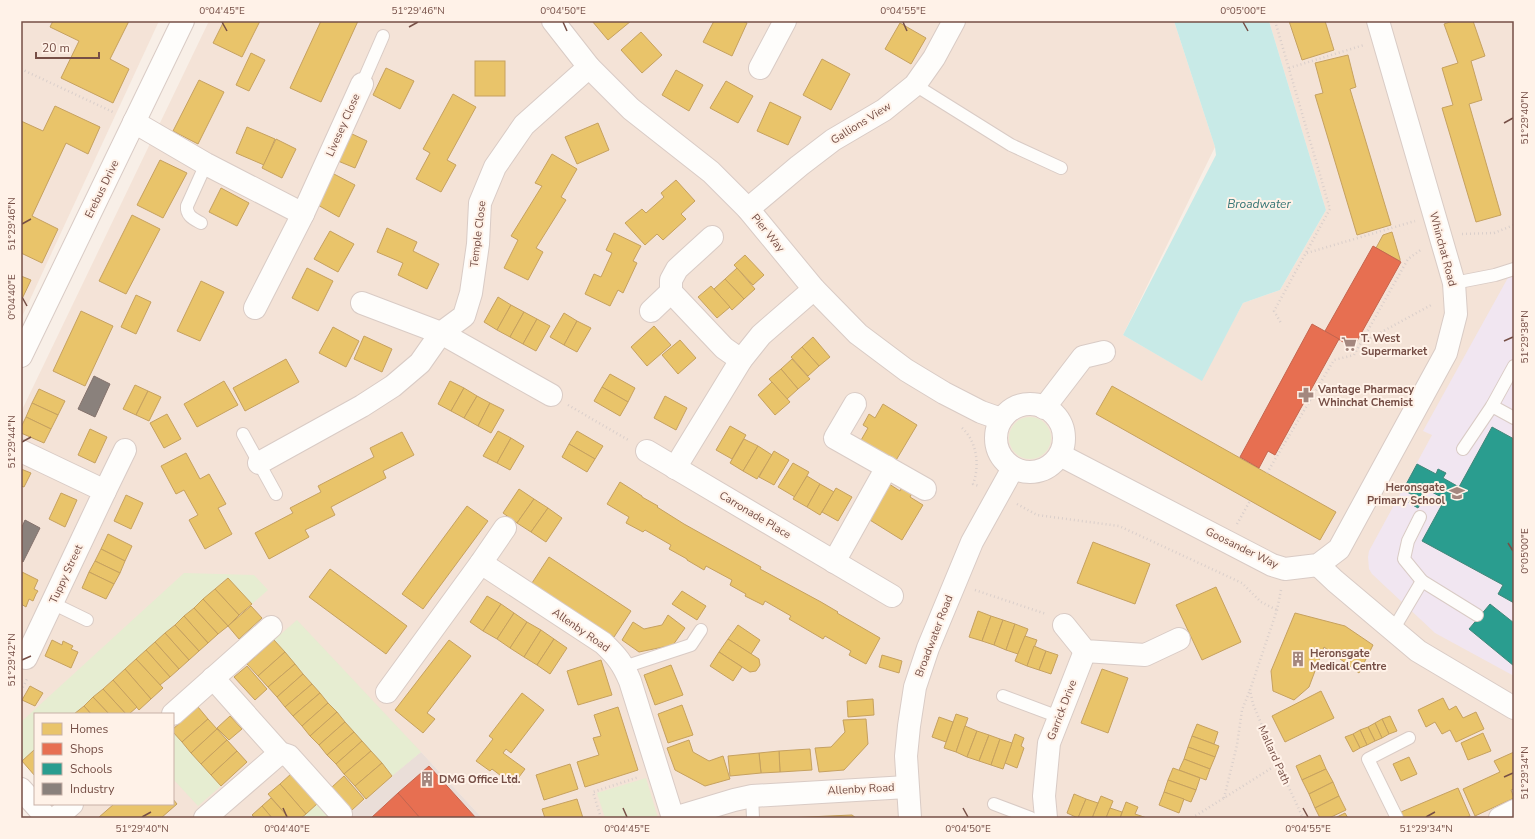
<svg xmlns="http://www.w3.org/2000/svg" width="1535" height="839" viewBox="0 0 1535 839" font-family="'Nunito Sans',sans-serif">
<rect width="100%" height="100%" fill="#f8efe7"/>
<g fill="#f4e3d7">
<path d="M21,21H159L21,319Z"/>
<path d="M209,21H1174L1215,147L1123,335L1201,380L1243,303L1280,290L1326,210L1269,21H1514V818H482L421,752L344,818H73L60,804H173V714H35V776L21,760V412Z"/>
</g>
<path fill="#eaded8" d="M421,752L482,818H344L392,776Z"/>
<path fill="#f1e6f1" d="M1510,274L1514,276V676L1435,633L1372,574L1369,569L1368,557L1369,551L1432,435L1423,431Z"/>
<g fill="#e6edd1">
<circle cx="1030" cy="438" r="21"/>
<path d="M184,573L254,575L268,590L252,604L227,578L74,714H35V749L22,761L21,722Z"/>
<path d="M297,620L421,752L392,776L274,640Z"/>
<path d="M173,732L221,786L198,806L173,779Z"/>
<path d="M646,778L658,818H605L597,793Z"/>
<path d="M318,803L331,818H301Z"/>
</g>
<path fill="#c8eae7" d="M1174,21H1269L1326,210L1280,290L1243,303L1202,381L1123,335L1216,155L1215,147Z"/>
<g fill="#e9c46a" stroke="#c6a15f">
<path d="M53,21H129L110,59L129,69L113,103L61,78L79,41L50,27Z"/>
<path d="M224,21H260L242,57L213,43Z"/>
<path d="M321,21H358L321,102L290,88Z"/>
<path d="M592,21H631L608,40Z"/>
<path d="M714,21H742L747,23L732,56L703,42Z"/>
<path d="M1289,21H1325L1334,50L1302,60Z"/>
<path d="M1453,21H1473L1485,56L1471,61L1482,100L1469,104L1501,215L1476,222L1442,108L1453,105L1442,68L1458,63L1444,24Z"/>
<path d="M900,23L926,38L911,64L885,49Z"/>
<path d="M641,32L662,55L642,73L621,50Z"/>
<path d="M251,53L265,60L249,91L236,85Z"/>
<path d="M1348,55L1356,87L1350,89L1391,225L1357,235L1315,95L1323,93L1315,63Z"/>
<path d="M822,59L850,74L831,110L803,95Z"/>
<rect x="475" y="61" width="30" height="35"/>
<path d="M386,68L414,81L400,109L373,95Z"/>
<path d="M676,70L703,85L689,111L662,95Z"/>
<path d="M199,80L224,92L198,144L173,131Z"/>
<path d="M726,81L753,96L738,123L710,108Z"/>
<path d="M453,94L476,107L447,160L456,165L441,192L416,179L430,153L423,149Z"/>
<path d="M770,102L801,117L788,145L757,131Z"/>
<path d="M55,106L100,127L88,154L66,143L32,216L58,229L42,263L21,253V121L43,131Z"/>
<path d="M598,123L609,150L577,164L565,137Z"/>
<path d="M247,127L275,139L264,165L236,153Z"/>
<path d="M350,133L367,141L355,168L338,161Z"/>
<path d="M276,139L296,149L282,178L262,168Z"/>
<path d="M552,154L577,169L561,197L566,200L536,248L543,252L528,280L504,268L518,240L511,236L542,186L535,183Z"/>
<path d="M160,160L187,173L163,218L137,205Z"/>
<path d="M332,173L355,185L339,217L316,204Z"/>
<path d="M676,180L695,201L681,214L686,219L663,240L657,234L645,245L625,223L642,209L646,213L664,197L661,193Z"/>
<path d="M221,188L249,203L237,226L209,212Z"/>
<path d="M132,215L160,229L126,294L99,281Z"/>
<path d="M387,228L417,242L413,251L439,264L427,289L398,275L403,263L377,252Z"/>
<path d="M330,231L354,244L338,272L314,259Z"/>
<path d="M1392,232L1400,259V261L1376,248L1383,235Z"/>
<path d="M614,233L641,246L633,261L637,263L623,293L618,290L610,306L585,294L594,274L601,277L612,253L606,250Z"/>
<path d="M745,255L764,275L753,285L734,265Z"/>
<path d="M307,268L333,281L318,311L292,298Z"/>
<path d="M737,268L755,289L744,299L725,279Z"/>
<path d="M21,276L31,280L21,301Z"/>
<path d="M725,279L744,299L732,310L714,289Z"/>
<path d="M201,281L224,292L200,341L177,331Z"/>
<path d="M711,286L730,307L717,318L698,297Z"/>
<path d="M136,295L151,302L136,334L121,327Z"/>
<path d="M498,297L511,305L497,330L484,322Z"/>
<path d="M511,305L524,312L510,337L497,330Z"/>
<path d="M81,311L113,326L85,386L53,371Z"/>
<path d="M524,312L537,319L523,344L510,337Z"/>
<path d="M564,313L577,321L564,345L550,337Z"/>
<path d="M537,319L550,326L536,351L523,344Z"/>
<path d="M577,321L591,328L577,352L564,345Z"/>
<path d="M654,326L671,345L647,366L631,347Z"/>
<path d="M333,327L359,341L346,367L319,353Z"/>
<path d="M364,336L392,349L382,372L354,359Z"/>
<path d="M813,337L830,357L819,366L802,347Z"/>
<path d="M680,340L696,358L678,374L662,355Z"/>
<path d="M802,347L819,366L808,376L791,357Z"/>
<path d="M286,359L299,382L245,411L233,388Z"/>
<path d="M792,359L810,379L798,389L781,369Z"/>
<path d="M781,369L798,389L787,399L769,379Z"/>
<path d="M610,374L635,388L628,402L602,387Z"/>
<path d="M224,381L238,405L197,427L184,404Z"/>
<path d="M450,381L464,388L451,411L438,404Z"/>
<path d="M772,382L790,402L775,415L758,395Z"/>
<path d="M135,385L148,391L136,415L123,409Z"/>
<path d="M1112,386L1336,512L1320,540L1096,414Z"/>
<path d="M602,387L628,402L620,416L594,401Z"/>
<path d="M464,388L477,396L464,418L451,411Z"/>
<path d="M39,389L65,401L58,415L32,403Z"/>
<path d="M148,391L161,397L149,421L136,415Z"/>
<path d="M477,396L490,403L478,426L464,418Z"/>
<path d="M665,396L687,408L676,430L654,418Z"/>
<path d="M32,403L58,415L51,429L26,417Z"/>
<path d="M490,403L504,410L491,433L478,426Z"/>
<path d="M883,404L917,425L895,462L860,442L868,428L863,425L869,414L875,418Z"/>
<path d="M167,414L181,439L164,448L150,423Z"/>
<path d="M26,417L51,429L44,443L21,433V427Z"/>
<path d="M730,426L746,435L732,459L716,450Z"/>
<path d="M90,429L107,437L95,463L78,455Z"/>
<path d="M498,431L511,438L497,463L483,456Z"/>
<path d="M577,431L603,446L595,459L569,444Z"/>
<path d="M402,432L414,455L383,471L386,478L331,507L335,515L305,530L309,537L269,559L255,533L293,513L290,508L321,492L318,486L374,457L370,448Z"/>
<path d="M511,438L524,446L510,470L497,463Z"/>
<path d="M744,439L758,446L743,471L730,463Z"/>
<path d="M569,444L595,459L587,472L562,457Z"/>
<path d="M758,446L772,455L757,479L743,471Z"/>
<path d="M774,451L789,460L774,485L759,477Z"/>
<path d="M186,453L200,479L209,474L226,504L218,508L232,534L205,549L189,520L198,515L184,490L176,494L161,466Z"/>
<path d="M793,463L809,472L795,497L778,487Z"/>
<path d="M21,469L31,473L24,487L21,486Z"/>
<path d="M807,476L820,484L807,507L793,499Z"/>
<path d="M620,482L642,496V497L658,506L657,507L684,524L761,567L760,569L821,602L838,612L837,613L880,638L866,664L849,655L851,651L825,636L823,639L789,619L791,616L765,601L763,605L745,596L746,594L730,585L732,580L706,566L704,570L687,560V559L669,549L671,545L645,530L643,532L626,523L629,517L607,504Z"/>
<path d="M886,482L900,491L903,485L913,491L910,497L923,505L902,540L865,517Z"/>
<path d="M820,484L834,492L820,515L807,507Z"/>
<path d="M836,488L852,497L838,521L822,512Z"/>
<path d="M519,489L534,499L517,523L503,513Z"/>
<path d="M61,493L77,500L65,527L49,519Z"/>
<path d="M126,495L143,503L131,529L114,521Z"/>
<path d="M534,499L548,508L531,532L517,523Z"/>
<path d="M467,506L488,521L423,609L402,594Z"/>
<path d="M548,508L562,518L546,542L531,532Z"/>
<path d="M108,534L132,546L125,561L101,549Z"/>
<path d="M1093,542L1150,564L1135,604L1077,583Z"/>
<path d="M101,549L125,561L120,573L95,561Z"/>
<path d="M549,557L631,611L614,637L532,583Z"/>
<path d="M95,561L120,573L114,584L89,572Z"/>
<path d="M330,569L407,626L386,654L309,597Z"/>
<path d="M22,572L38,580L34,589L38,591L36,594L33,601L29,599L26,607L21,604Z"/>
<path d="M89,572L114,584L106,599L82,588Z"/>
<path d="M228,578L252,604L239,615L215,589Z"/>
<path d="M1216,587L1241,642L1202,660L1176,605Z"/>
<path d="M215,589L239,615L228,626L203,599Z"/>
<path d="M682,591L706,606L697,620L672,604Z"/>
<path d="M487,596L501,604L483,631L470,622Z"/>
<path d="M203,599L228,626L218,634L194,608Z"/>
<path d="M501,604L514,613L497,639L483,631Z"/>
<path d="M251,606L262,618L239,639L228,626Z"/>
<path d="M194,608L218,634L208,643L184,616Z"/>
<path d="M978,611L991,616L982,641L969,637Z"/>
<path d="M514,613L527,622L510,648L497,639Z"/>
<path d="M1295,613L1345,626L1373,645L1359,673L1324,647L1309,687L1294,700L1273,691L1271,671Z"/>
<path d="M668,615L685,628L673,645L639,652L622,640L633,622L644,629L662,625Z"/>
<path d="M184,616L208,643L199,651L175,625Z"/>
<path d="M991,616L1003,620L994,645L982,641Z"/>
<path d="M1003,620L1015,624L1006,650L994,645Z"/>
<path d="M527,622L541,630L524,657L510,648Z"/>
<path d="M1015,624L1028,629L1018,654L1006,650Z"/>
<path d="M175,625L199,651L189,660L165,633Z"/>
<path d="M738,625L760,640L751,654L728,639Z"/>
<path d="M541,630L554,639L537,665L524,657Z"/>
<path d="M165,633L189,660L179,669L155,642Z"/>
<path d="M1025,636L1037,640L1027,666L1015,661Z"/>
<path d="M554,639L567,648L550,674L537,665Z"/>
<path d="M728,639L759,659L760,665L756,671L750,672L719,652Z"/>
<path d="M52,640L62,645L63,641L73,646L71,649L78,652L71,668L45,656Z"/>
<path d="M274,640L285,652L258,676L247,664Z"/>
<path d="M449,640L471,656L427,713L435,719L423,733L395,710Z"/>
<path d="M155,642L179,669L170,677L146,650Z"/>
<path d="M1034,646L1046,651L1039,670L1027,666Z"/>
<path d="M146,650L170,677L160,685L136,659Z"/>
<path d="M1046,651L1058,655L1051,674L1039,670Z"/>
<path d="M285,652L295,664L268,687L258,676Z"/>
<path d="M719,652L742,667L733,681L710,666Z"/>
<path d="M882,655L902,661L899,673L879,667Z"/>
<path d="M136,659L163,688L151,699L125,669Z"/>
<path d="M601,660L612,695L578,705L567,671Z"/>
<path d="M295,664L303,674L277,697L268,687Z"/>
<path d="M671,665L683,695L655,705L644,675Z"/>
<path d="M247,666L267,689L255,700L234,677Z"/>
<path d="M125,669L151,699L139,710L113,680Z"/>
<path d="M1102,669L1128,678L1108,733L1081,723Z"/>
<path d="M303,674L312,684L285,707L277,697Z"/>
<path d="M113,680L137,707L129,714H126L103,689Z"/>
<path d="M312,684L320,693L293,716L285,707Z"/>
<path d="M30,686L43,693L35,706L22,700Z"/>
<path d="M103,689L126,714H109L93,697Z"/>
<path d="M1321,691L1334,718L1285,742L1272,716Z"/>
<path d="M320,693L328,703L302,726L293,716Z"/>
<path d="M522,693L544,710L511,753L506,749L503,753L525,769L513,785L492,769L490,771L476,761L493,739L489,736Z"/>
<path d="M93,697L109,714H91L84,706Z"/>
<path d="M1443,698L1449,710L1456,706L1463,718L1476,712L1484,729L1456,742L1450,730L1442,734L1435,722L1426,727L1418,710Z"/>
<path d="M873,699L874,715L848,717L847,701Z"/>
<path d="M328,703L337,712L310,736L302,726Z"/>
<path d="M682,705L693,735L668,743L658,714Z"/>
<path d="M84,706L91,714H74Z"/>
<path d="M198,707L208,719L182,742L173,732V729Z"/>
<path d="M618,707L638,770L585,787L577,762L599,755L593,738L601,736L594,715Z"/>
<path d="M337,712L345,722L319,745L310,736Z"/>
<path d="M956,714L968,718L956,752L944,748Z"/>
<path d="M230,716L242,729L229,740L217,728Z"/>
<path d="M1390,716L1397,731L1389,734L1382,719Z"/>
<path d="M939,717L953,722L946,742L932,737Z"/>
<path d="M208,719L217,729L191,753L182,742Z"/>
<path d="M866,719L868,744L844,770L819,772L815,748L831,747L845,732L843,720Z"/>
<path d="M1382,719L1389,734L1382,738L1375,723Z"/>
<path d="M345,722L354,732L327,755L319,745Z"/>
<path d="M1375,723L1382,738L1375,741L1368,727Z"/>
<path d="M1197,724L1218,732L1214,744L1192,736Z"/>
<path d="M965,726L977,731L967,757L956,752Z"/>
<path d="M1368,727L1375,741L1367,745L1360,730Z"/>
<path d="M217,729L227,740L201,764L191,753Z"/>
<path d="M1360,730L1367,745L1360,748L1353,734Z"/>
<path d="M977,731L989,735L979,761L967,757Z"/>
<path d="M354,732L362,741L336,764L327,755Z"/>
<path d="M1483,733L1491,751L1468,760L1461,743Z"/>
<path d="M1015,734L1024,738L1021,746L1024,748L1017,768L1005,763Z"/>
<path d="M1353,734L1360,748L1353,752L1345,737Z"/>
<path d="M989,735L1000,739L991,765L979,761Z"/>
<path d="M1192,736L1219,746L1215,757L1188,747Z"/>
<path d="M1000,739L1012,743L1003,769L991,765Z"/>
<path d="M227,740L237,751L211,775L201,764Z"/>
<path d="M689,740L693,752L709,761L723,756L730,779L705,786L675,770L667,748Z"/>
<path d="M362,741L371,751L344,774L336,764Z"/>
<path d="M1188,747L1215,757L1210,769L1184,759Z"/>
<path d="M810,749L812,770L780,772L779,751Z"/>
<path d="M34,750L35,751V776L22,761Z"/>
<path d="M237,751L247,762L221,786L211,775Z"/>
<path d="M371,751L382,763L355,786L344,774Z"/>
<path d="M779,751L780,772L761,773L759,753Z"/>
<path d="M1514,752V789L1511,790L1514,798L1475,816L1463,789L1500,772L1494,761Z"/>
<path d="M759,753L761,773L730,776L728,756Z"/>
<path d="M1320,755L1326,769L1302,780L1296,766Z"/>
<path d="M1409,757L1417,774L1401,781L1393,764Z"/>
<path d="M1184,759L1210,769L1206,780L1179,770Z"/>
<path d="M382,763L392,776L366,799L355,786Z"/>
<path d="M570,764L578,789L544,800L536,775Z"/>
<path d="M1173,768L1200,778L1196,790L1168,780Z"/>
<path d="M1326,769L1333,782L1309,794L1302,780Z"/>
<path d="M292,773L318,803L306,814L280,784Z"/>
<path d="M344,776L364,799L352,810L332,787Z"/>
<path d="M1168,780L1196,790L1191,802L1164,792Z"/>
<path d="M1333,782L1339,796L1315,808L1309,794Z"/>
<path d="M280,784L306,814L301,818H289L268,794Z"/>
<path d="M1458,788L1470,816L1465,818H1404L1401,812Z"/>
<path d="M1164,792L1184,799L1179,813L1159,805Z"/>
<path d="M1074,794L1086,799L1078,818L1067,813Z"/>
<path d="M1101,796L1113,801L1106,818H1092Z"/>
<path d="M1339,796L1346,810L1329,818H1320L1315,808Z"/>
<path d="M271,798L289,818H272L262,806Z"/>
<path d="M173,799L177,804L161,818H98L114,804H173Z"/>
<path d="M577,799L583,818H545L542,809Z"/>
<path d="M1086,799L1098,803L1092,818H1078Z"/>
<path d="M1126,802L1138,807L1135,814L1147,818H1120Z"/>
<path d="M262,806L272,818H255L252,815Z"/>
<path d="M1110,808L1122,812L1120,818H1106Z"/>
<path d="M1345,813L1348,818H1335Z"/>
<path d="M852,815L856,818H786Z"/>
</g>
<g fill="#e76f51" stroke="#c5654e">
<path d="M1373,246L1401,262L1353,348L1325,331Z"/>
<path d="M1312,324L1339,339L1275,455L1268,451L1259,468L1240,457Z"/>
<path d="M429,766L476,818H420L398,793Z"/>
<path d="M398,793L420,818H371Z"/>
</g>
<g fill="#2a9d8f" stroke="#418679">
<path d="M1492,427L1514,439V603L1498,594L1503,585L1422,541L1445,499L1428,490L1418,508L1409,503L1413,495L1403,490L1417,464L1436,474L1438,469L1446,473L1443,478L1459,487Z"/>
<path d="M1490,604L1514,623V666L1469,629Z"/>
</g>
<g fill="#8a817c" stroke="#84726c">
<path d="M94,376L110,384L95,417L78,409Z"/>
<path d="M25,520L40,528L23,562L21,561V529Z"/>
</g>
<g fill="none" stroke-linecap="round" stroke-linejoin="round">
<defs>
<g id="service">
<path d="M362,84L383,36"/>
<path d="M915,85L1011,145L1061,168"/>
<path d="M201,223C194,219 186,216 187,206L206,164"/>
<path d="M1454,283L1495,275L1514,269"/>
<path d="M1492,406L1514,418"/>
<path d="M243,434L276,494"/>
<path d="M1463,449L1492,406L1514,366"/>
<path d="M1420,517L1408,541L1404,559L1422,581L1477,615"/>
<path d="M52,603L87,620"/>
<path d="M1393,630L1422,581"/>
<path d="M624,667L691,645L701,630"/>
<path d="M1003,696L1059,717"/>
<path d="M752,796L753,818"/>
<path d="M994,804L1031,818"/>
<path d="M1397,818L1368,759L1409,738"/>
</g>
<g id="minor">
<path d="M553,21L589,67L631,109L711,172L748,209L814,289L858,334L906,370L944,393L981,412L1001,419"/>
<path d="M760,68L785,21"/>
<path d="M134,122L206,164L303,214"/>
<path d="M748,209L799,166L833,140L884,110L915,85L934,58L954,21"/>
<path d="M712,237L677,269L671,280V292L724,348L741,360"/>
<path d="M362,303L441,333L551,395"/>
<path d="M255,308L303,214L362,84"/>
<path d="M651,311L671,292"/>
<path d="M21,356L183,21"/>
<path d="M855,404L835,438L925,489"/>
<path d="M1044,408L1083,357L1104,352"/>
<path d="M21,451L105,491L26,658"/>
<path d="M647,451L892,596"/>
<path d="M259,463L362,406L393,386L420,363L441,333L464,316L471,293L478,244L480,203L495,167L524,125L589,67"/>
<path d="M675,468L741,360L761,335L814,289"/>
<path d="M105,491L125,450"/>
<path d="M834,562L887,467"/>
<path d="M481,563L505,528"/>
<path d="M1318,565L1335,581L1418,651L1514,708"/>
<path d="M1064,625L1085,651L1145,655L1179,639"/>
<path d="M213,678L280,753L289,756L341,814"/>
<path d="M387,692L481,563L603,643C617,656 623,664 630,681L673,818"/>
<path d="M173,714L271,627"/>
<path d="M21,789L47,818"/>
<path d="M56,818L72,804"/>
<path d="M205,818L280,753"/>
<path d="M674,818L734,800L752,796L907,787"/>
<path d="M1046,818L1044,796L1049,743L1085,651"/>
<path d="M1500,818L1514,811"/>
</g>
<g id="tertiary">
<circle cx="1030" cy="438" r="34"/>
<path d="M1060,455L1272,565L1285,569L1318,565L1339,549L1446,353L1456,314L1454,283L1378,21"/>
<path d="M910,818L906,756L909,726L915,687L928,648L972,542L1013,468"/>
</g>
</defs>
<use href="#service" stroke="#d9cbc5" stroke-width="14"/>
<use href="#minor" stroke="#d9cbc5" stroke-width="24"/>
<use href="#tertiary" stroke="#d9cbc5" stroke-width="24"/>
<g stroke="#dacfcb" stroke-width="2.5" stroke-dasharray="1 3" stroke-linecap="butt">
<path d="M1275,21L1330,209L1274,311L1281,323"/>
<path d="M1289,68L1364,45"/>
<path d="M21,69L115,113"/>
<path d="M1462,234L1494,233L1514,225"/>
<path d="M1307,253L1415,221"/>
<path d="M1363,338L1367,340L1433,304"/>
<path d="M568,405L630,441"/>
<path d="M962,428C977,441 980,466 973,484L979,486"/>
<path d="M1267,473L1334,360L1354,355L1408,259L1422,249"/>
<path d="M1017,504L1037,515L1119,526L1242,583L1261,602L1277,610"/>
<path d="M1237,524L1250,501"/>
<path d="M975,590L1046,614"/>
<path d="M1281,590L1277,610L1250,690L1253,704L1278,764L1303,818"/>
<path d="M21,691L27,679"/>
<path d="M1224,798L1237,745L1242,710L1250,690"/>
<path d="M601,818L593,792L639,777"/>
<path d="M1192,818L1278,764"/>
</g>
<use href="#service" stroke="#fefdfb" stroke-width="12"/>
<use href="#minor" stroke="#fefdfb" stroke-width="22"/>
<use href="#tertiary" stroke="#fefdfb" stroke-width="22"/>
</g>
<path fill="none" stroke="#764f46" stroke-width="1.5" d="M222,22L227,31M563,22L567,31M903,22L907,31M1243,22L1248,31M409,27L418,22M1504,123L1513,118M22,224L31,219M22,297L27,306M1504,341L1513,337M22,442L31,437M1508,543L1513,551M22,660L31,656M1504,777L1513,773M283,808L287,817M623,808L627,817M963,808L968,817M1303,808L1308,817M142,817L151,812M1426,817L1435,812"/>
<defs>
<symbol id="supermarket-bare" viewBox="-9 -9 18 18"><path d="M-6-5.5h2.5l.6 2H6L4.5 2H-2.5L-4.4-4H-6ZM-1.5 3.2a1.3 1.3 0 1 0 .1 0ZM3 3.2a1.3 1.3 0 1 0 .1 0Z" fill="#a4877e" stroke="#fff2e8" stroke-width="2.5" paint-order="stroke"/></symbol>
<symbol id="pharmacy-bare" viewBox="-9 -9 18 18"><path d="M-2-6h4v4h4v4h-4v4h-4v-4h-4v-4h4Z" fill="#a4877e" stroke="#fff2e8" stroke-width="2.5" paint-order="stroke"/></symbol>
<symbol id="school-bare" viewBox="-9 -9 18 18"><path d="M0-5L7-2L0 1L-7-2ZM-4 1L0 2.5L4 1V4Q0 6-4 4Z" fill="#a4877e" stroke="#fff2e8" stroke-width="2.5" paint-order="stroke"/></symbol>
<symbol id="building-bare" viewBox="-9 -9 18 18"><path d="M-4-6H4V6H1V3H-1V6H-4ZM-2.5-4.3h1.7v1.8h-1.7ZM.8-4.3h1.7v1.8H.8ZM-2.5-1h1.7V.8h-1.7ZM.8-1h1.7V.8H.8Z" fill="#a4877e" stroke="#fff2e8" stroke-width="2.5" paint-order="stroke"/></symbol>
</defs>
<g fill-rule="evenodd">
<use href="#supermarket-bare" x="1338" y="333" width="22" height="22"/>
<use href="#pharmacy-bare" x="1295" y="384" width="22" height="22"/>
<use href="#school-bare" x="1446" y="482" width="22" height="22"/>
<use href="#building-bare" x="1287" y="648" width="22" height="22"/>
<use href="#building-bare" x="416" y="768" width="22" height="22"/>
</g>
<g text-anchor="middle" dominant-baseline="central" stroke-width="4" stroke-linejoin="round" paint-order="stroke">
<g font-size="11" fill="#764f46" stroke="#fff2e8">
<text transform="translate(861 123) rotate(-32)">Gallions View</text>
<text transform="translate(343 125) rotate(-66)">Livesey Close</text>
<text transform="translate(102 189) rotate(-64)">Erebus Drive</text>
<text transform="translate(768 233) rotate(51)">Pier Way</text>
<text transform="translate(478 234) rotate(-83)">Temple Close</text>
<text transform="translate(1443 249) rotate(75)">Whinchat Road</text>
<text transform="translate(755 515) rotate(31)">Carronade Place</text>
<text transform="translate(1242 548) rotate(26)">Goosander Way</text>
<text transform="translate(66 574) rotate(-65)">Tuppy Street</text>
<text transform="translate(581 630) rotate(35)">Allenby Road</text>
<text transform="translate(934 636) rotate(-69)">Broadwater Road</text>
<text transform="translate(1062 710) rotate(-69)">Garrick Drive</text>
<text transform="translate(1274 755) rotate(66)">Mallard Path</text>
<text transform="translate(861 789) rotate(-3)">Allenby Road</text>
</g>
<g font-size="11" font-weight="bold" fill="#764f46" stroke="#fff2e8" text-anchor="start">
<text x="1361" y="338">T. West<tspan x="1361" dy="13">Supermarket</tspan></text>
<text x="1318" y="389">Vantage Pharmacy<tspan x="1318" dy="13">Whinchat Chemist</tspan></text>
<text x="1445" y="487" text-anchor="end">Heronsgate<tspan x="1445" dy="13">Primary School</tspan></text>
<text x="1310" y="653">Heronsgate<tspan x="1310" dy="13">Medical Centre</tspan></text>
<text x="439" y="779">DMG Office Ltd.</text>
</g>
<g font-size="12" font-style="italic" fill="#367676" stroke="#fff2e8">
<text x="1259" y="204">Broadwater</text>
</g>
</g>
<rect width="1535" height="839" fill="none" stroke="#fff2e8" stroke-width="44"/>
<rect x="34" y="713" width="140" height="92" fill="#fff2e8" stroke="#c8b1a7"/>
<rect x="42" y="723" width="20" height="12" fill="#e9c46a" stroke="#c8b1a7"/>
<text x="70" y="733" font-size="12" fill="#764f46">Homes</text>
<rect x="42" y="743" width="20" height="12" fill="#e76f51" stroke="#c8b1a7"/>
<text x="70" y="753" font-size="12" fill="#764f46">Shops</text>
<rect x="42" y="763" width="20" height="12" fill="#2a9d8f" stroke="#c8b1a7"/>
<text x="70" y="773" font-size="12" fill="#764f46">Schools</text>
<rect x="42" y="783" width="20" height="12" fill="#8a817c" stroke="#c8b1a7"/>
<text x="70" y="793" font-size="12" fill="#764f46">Industry</text>
<path d="M36 52v6h63v-6" fill="none" stroke="#764f46" stroke-width="2"/>
<text x="42" y="52" font-size="12" fill="#764f46" stroke="#fff2e8" stroke-width="3" paint-order="stroke">20 m</text>
<rect x="22" y="22" width="1491" height="795" fill="none" stroke="#764f46" stroke-width="1.5"/>
<g font-size="10" text-anchor="middle" fill="#764f46">
<text x="222" y="14">0°04'45"E</text>
<text x="418" y="14">51°29'46"N</text>
<text x="563" y="14">0°04'50"E</text>
<text x="903" y="14">0°04'55"E</text>
<text x="1243" y="14">0°05'00"E</text>
<text transform="translate(1524 118) rotate(-90)" y="4">51°29'40"N</text>
<text transform="translate(11 224) rotate(-90)" y="4">51°29'46"N</text>
<text transform="translate(11 297) rotate(-90)" y="4">0°04'40"E</text>
<text transform="translate(1524 337) rotate(-90)" y="4">51°29'38"N</text>
<text transform="translate(11 442) rotate(-90)" y="4">51°29'44"N</text>
<text transform="translate(1524 551) rotate(-90)" y="4">0°05'00"E</text>
<text transform="translate(11 660) rotate(-90)" y="4">51°29'42"N</text>
<text transform="translate(1524 773) rotate(-90)" y="4">51°29'34"N</text>
<text x="142" y="832">51°29'40"N</text>
<text x="287" y="832">0°04'40"E</text>
<text x="627" y="832">0°04'45"E</text>
<text x="968" y="832">0°04'50"E</text>
<text x="1308" y="832">0°04'55"E</text>
<text x="1426" y="832">51°29'34"N</text>
</g>
</svg>
